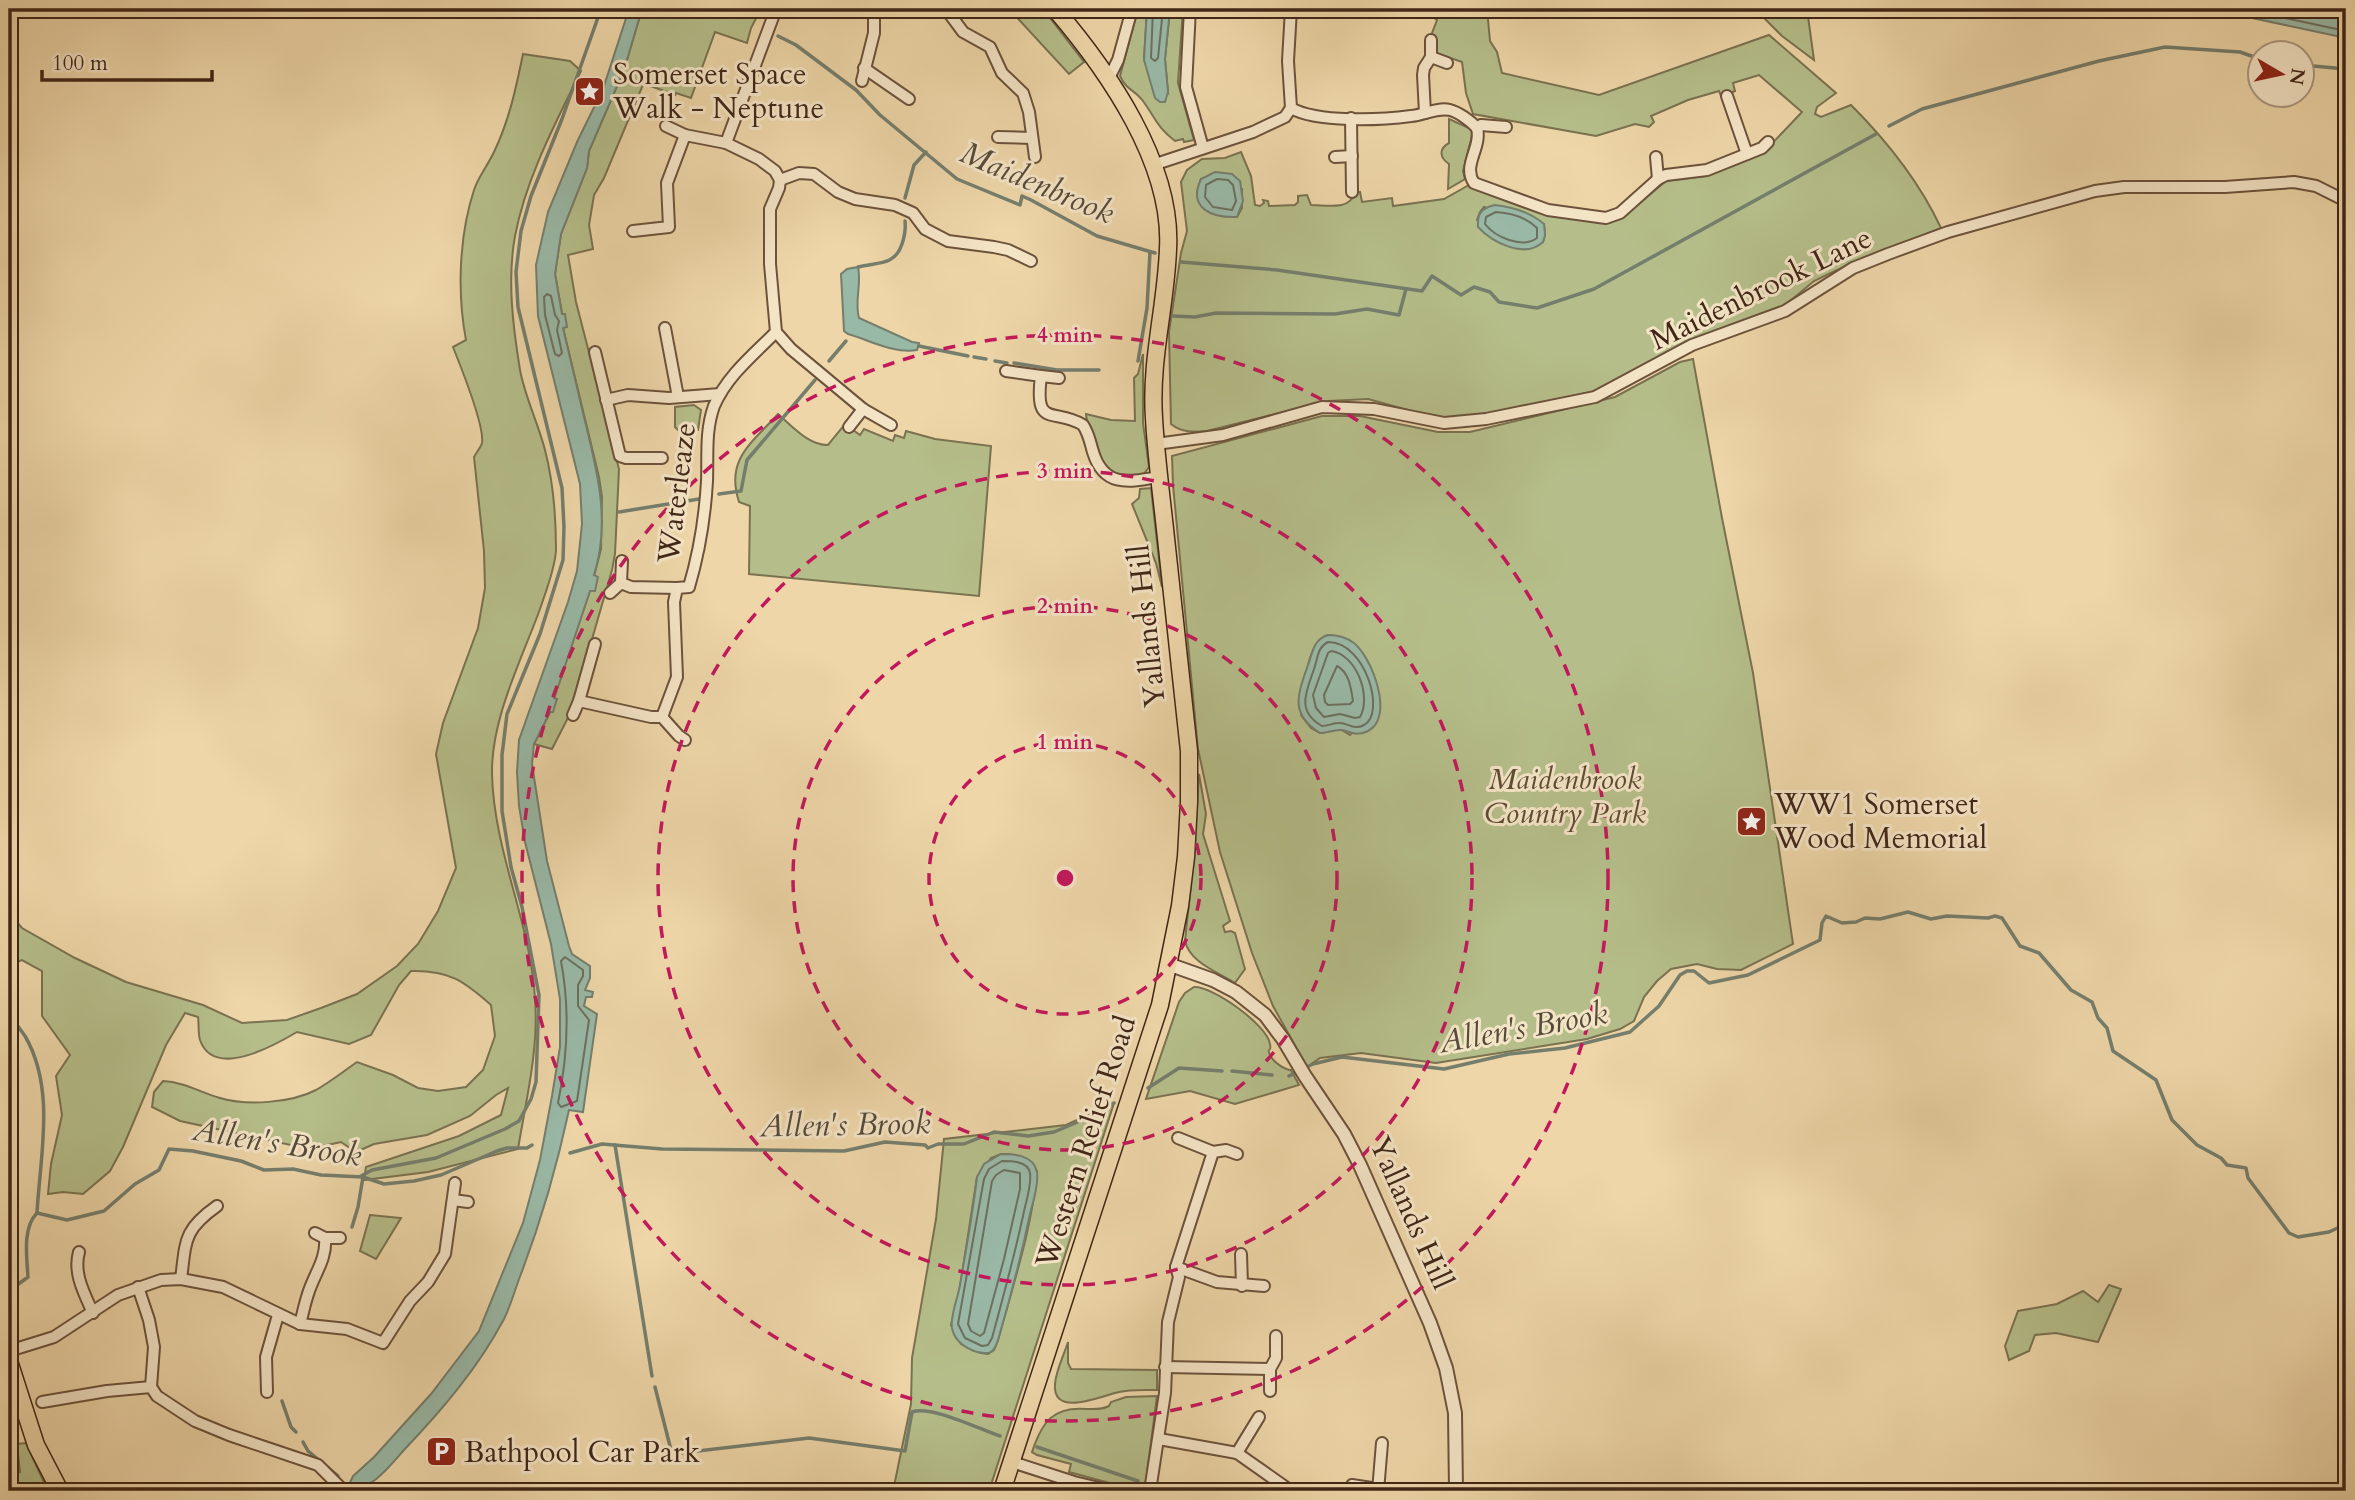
<svg xmlns="http://www.w3.org/2000/svg" width="2355" height="1500" viewBox="0 0 2355 1500" font-family="Cardo,serif">
<rect width="100%" height="100%" fill="#eed6a8"/>
<filter id="stains"><feTurbulence type="fractalNoise" baseFrequency=".00286" numOctaves="4"/><feColorMatrix values="0 0 0 0 .2 0 0 0 0 .09 0 0 0 0 .02 0 0 0 .5 -.17"/></filter>
<radialGradient id="worn" r=".72"><stop offset=".6" stop-color="#630" stop-opacity="0"/><stop offset="1" stop-color="#630" stop-opacity=".3"/></radialGradient>
<g fill="#b5be8a" stroke="#7a7250" stroke-width="2" fill-rule="evenodd">
<path d="M642,9H761L751,28L747,43L715,32L691,98L676,93L675,95L645,84L642,87L604,178L594,195L589,225L593,249L568,255L576,302L619,469L615,554L612,570L571,712L552,749L534,744L557,699L554,698L590,590L594,591V576L601,549L602,497L599,477L563,328L565,314H562L555,274L561,234L587,168L589,151L624,70Z"/>
<path d="M1009,9H1043L1084,62L1069,74Z"/>
<path d="M1138,9H1147L1144,60L1168,92L1165,59L1170,9H1183L1178,83L1194,140L1184,142L1183,139L1175,141C1157,127 1156,119 1143,101C1135,90 1126,90 1120,76Z"/>
<path d="M1432,9H1487L1490,41L1497,52L1502,73L1599,95L1769,35L1836,93L1817,107L1815,114L1821,117L1851,105C1887,141 1919,181 1941,228L1835,271L1814,281L1784,306L1680,346L1595,391L1481,416L1450,418L1419,413L1368,399L1328,401L1207,431C1194,432 1182,433 1171,424L1169,332L1181,253L1187,231L1181,182L1187,170L1202,159L1225,158L1241,152L1251,176L1255,205L1260,206L1264,203L1263,200L1268,201L1269,206L1295,205L1298,202V196L1307,195L1311,205C1327,205 1349,211 1355,193L1360,192L1362,202L1392,198L1393,206L1444,199L1469,185L1546,215L1611,222L1624,216L1666,181L1705,176L1764,152L1802,112L1759,75L1733,83L1735,91L1721,96L1719,91L1688,100L1651,116L1654,122L1649,127L1635,124L1596,136L1473,114L1466,93L1462,62L1436,53L1432,33L1437,20L1430,15ZM1201,179L1242,189V208L1237,217L1201,205L1197,192ZM1484,207L1544,224L1545,235L1543,242L1477,220L1480,212Z"/>
<path d="M1760,9H1807L1814,60L1782,36L1757,11Z"/>
<path d="M523,54L570,61L581,71C555,124 526,178 515,236C507,280 513,327 520,370C525,397 538,423 545,450C553,481 556,517 556,550C555,569 546,591 540,609C521,661 491,719 492,774C494,853 531,923 535,999C539,1049 526,1100 518,1149L428,1172L364,1180L366,1167L459,1136L501,1115L508,1088L496,1095L470,1116L427,1135L374,1144L356,1152L341,1142L309,1149L180,1121L152,1107L154,1092L163,1081C183,1082 200,1092 220,1098C247,1106 291,1103 316,1090C330,1082 344,1071 357,1062L393,1075L418,1088L438,1091L466,1087L483,1070L495,1036L491,1005C464,981 449,970 411,971L399,985L371,1035L349,1044L297,1032C275,1045 214,1080 200,1040C198,1034 199,1024 198,1017L185,1013L166,1045L123,1147L110,1171L83,1194L63,1192L48,1194L51,1164L62,1115L56,1076L70,1055L42,1016V971L22,960L9,965V913L22,928L75,958L126,982L203,1005L242,1023L287,1020L321,1008L357,994L397,966L418,944L438,911L456,868L436,754L443,723L478,628L485,588L484,551L474,457C476,453 481,447 482,443C485,425 460,365 453,347L466,340C457,293 459,236 474,190C478,177 488,165 494,152C509,121 516,88 523,54Z"/>
<path d="M1449,119L1471,129L1473,132L1463,171L1465,179L1448,189L1449,164C1440,158 1438,149 1449,143Z"/>
<path d="M1143,354V423L1149,467L1143,475C1109,478 1105,474 1096,441C1093,432 1086,424 1086,414L1111,420L1135,421L1134,378L1138,374Z"/>
<path d="M1693,359L1722,518L1753,673L1793,944L1741,970L1717,969L1697,964L1671,969L1657,981L1644,997L1634,1021L1620,1029L1587,1039L1436,1063L1361,1053L1320,1058L1307,1067L1273,1006L1252,953L1220,852L1198,749L1173,485L1172,456L1322,416H1360L1438,432H1470L1615,397L1680,362ZM1328,635C1363,637 1376,671 1379,702L1350,735L1340,729L1320,733L1311,728L1301,715C1304,694 1305,642 1328,635Z"/>
<path d="M694,405L701,410L698,430H678L675,427V407Z"/>
<path d="M778,414C792,426 808,445 828,445L845,424L860,435L864,429L893,441L895,435L904,438L906,431L935,439L991,446L979,596L749,574L750,506L739,502C725,459 752,443 778,414Z"/>
<path d="M1151,488L1162,587L1156,563L1132,504L1139,498L1140,489Z"/>
<path d="M1199,774L1206,814L1203,834L1230,921L1223,926L1225,932L1231,931L1235,933L1245,969L1235,983C1218,972 1190,963 1185,941L1194,856Z"/>
<path d="M1194,987C1213,986 1267,1025 1270,1044C1272,1054 1266,1046 1270,1055C1273,1062 1285,1070 1291,1070L1299,1085L1235,1104L1190,1091L1146,1099L1179,1002L1185,993Z"/>
<path d="M1114,1103L989,1491H893L911,1404L912,1358L936,1219L944,1139L1066,1125ZM1001,1154L1015,1155L1037,1171C1032,1229 1013,1285 998,1340L994,1350L988,1354L981,1353L961,1344L951,1325L960,1287L977,1177L991,1158Z"/>
<path d="M370,1215L401,1218L376,1259L360,1251Z"/>
<path d="M2109,1285L2121,1289L2098,1342L2056,1333L2035,1335L2029,1351L2009,1360L2005,1346L2018,1311L2057,1304L2083,1291L2098,1302Z"/>
<path d="M1068,1342V1363L1071,1369L1157,1370V1390C1144,1390 1131,1389 1119,1392C1104,1395 1052,1419 1055,1384C1056,1370 1064,1355 1068,1342Z"/>
<path d="M1157,1396L1146,1481L1139,1488L1117,1485L1069,1472L1071,1464L1037,1455L1032,1452C1042,1422 1053,1406 1087,1409C1096,1409 1101,1410 1109,1406L1111,1402L1126,1397Z"/>
<path d="M26,1443L48,1491H9V1473L20,1472L17,1444Z"/>
</g>
<g fill="#99b9a7" stroke="#757e6d" stroke-width="2">
<path d="M629,9H642L624,70L589,151L587,168L561,234L555,274L562,314H565L567,327L563,328C570,358 577,388 584,417C597,470 611,522 594,575L598,577L595,591H590L559,684L554,698L557,699L553,712H550L534,744L532,764L547,861L569,946L572,954L590,966V978L585,990L593,992L592,997H586L584,1006L597,1014L583,1112L569,1110C557,1166 541,1221 521,1274C515,1289 511,1305 504,1319C478,1368 442,1410 404,1450C388,1468 371,1491 346,1491L353,1476L374,1457L431,1394L479,1331L523,1223L540,1160L552,1096L560,1047V999L551,944L525,842L519,806L517,772L519,740L568,602L577,571L582,524L580,484L538,316L536,265L548,212L577,142L603,89Z"/>
<path d="M1147,9H1170L1165,59L1168,92L1165,102H1160L1155,98L1144,60Z"/>
<path d="M2210,9H2331L2346,13V38Z"/>
<path d="M1215,172L1232,174L1240,181L1243,201L1237,217C1213,218 1187,209 1201,179Z"/>
<path d="M1495,205C1513,207 1530,212 1544,224L1545,235L1543,242C1525,259 1493,243 1478,227C1477,213 1482,208 1495,205Z"/>
<path d="M858,267C862,284 854,302 859,318L912,342L919,343L917,350C894,354 869,340 848,334L844,331L841,274L847,269Z"/>
<path d="M1328,635C1338,635 1346,637 1354,643C1372,658 1395,717 1368,731C1356,737 1352,732 1342,730C1335,729 1327,733 1320,733C1289,714 1298,694 1308,665C1313,652 1313,640 1328,635Z"/>
<path d="M1001,1154C1014,1154 1034,1155 1037,1172C1039,1184 1033,1202 1030,1214C1021,1257 1010,1299 998,1340C995,1348 993,1354 984,1353C970,1352 954,1342 952,1328C950,1315 958,1298 960,1285C966,1249 973,1213 977,1177L984,1164Z"/>
</g>
<g fill="none" stroke-linecap="round" stroke-linejoin="round">
<g stroke="#6c705f" stroke-width="2">
<path d="M1153,9L1151,58L1155,61L1158,58L1163,9"/>
<path d="M2242,9L2346,31"/>
<path d="M1217,179L1228,180L1233,185L1236,201L1232,210L1213,207L1205,197L1206,185Z"/>
<path d="M1496,212C1511,213 1527,218 1537,228V238C1522,249 1495,237 1485,224L1486,217Z"/>
<path d="M547,294L551,296L555,315L559,321L557,330L562,353L559,356L555,354L545,315L544,297Z"/>
<path d="M1328,642C1366,642 1386,714 1364,725C1353,731 1348,722 1338,723C1333,723 1328,726 1322,726C1294,710 1308,689 1315,666C1318,656 1318,647 1328,642Z"/>
<path d="M1331,651C1356,654 1372,696 1360,717L1355,718L1340,714L1324,717L1316,708L1313,695L1328,653Z"/>
<path d="M1337,666C1349,672 1351,688 1353,701L1350,704L1328,705L1325,702L1324,695Z"/>
<path d="M565,957L583,970V976L578,985V1006L589,1020L577,1101L561,1107L558,1103C568,1055 570,1009 561,961Z"/>
<path d="M1002,1161C1011,1161 1028,1161 1030,1173C1032,1186 1025,1204 1023,1216C1014,1257 1003,1298 992,1338L988,1345L982,1346L965,1338L958,1324L984,1179L989,1169Z"/>
<path d="M1004,1170L1020,1173V1189L1004,1259L984,1333L980,1336L971,1331L968,1324L992,1181L996,1175Z"/>
</g>
<g stroke="#757e6d" stroke-width="3.5">
<path d="M733,9L753,17"/>
<path d="M778,36L796,45L856,90L880,115L957,179L1020,205L1022,196L1031,200L1097,236L1155,253"/>
<path d="M2302,65L2346,69"/>
<path d="M1889,126L1922,109L2099,61L2165,47L2240,52L2260,59"/>
<path d="M905,198L914,165L926,152"/>
<path d="M1181,262L1277,270L1422,291L1432,276L1461,295L1474,287L1490,292L1499,302L1537,308L1594,289L1876,134"/>
<path d="M858,267C877,262 895,266 902,244C905,235 906,230 905,221"/>
<path d="M1173,316L1195,317L1216,313L1335,314L1367,309L1399,315L1406,289"/>
<path d="M919,346L968,356"/>
<path d="M974,357L986,359"/>
<path d="M829,361L846,341"/>
<path d="M995,361L1007,363"/>
<path d="M1138,361L1147,308L1150,252"/>
<path d="M1014,363L1057,370H1099"/>
<path d="M719,494L741,491L747,460L815,380"/>
<path d="M619,512L699,499"/>
<path d="M9,1014C14,1021 20,1029 25,1036C56,1089 40,1156 37,1213C22,1228 27,1258 28,1277L9,1291"/>
<path d="M1232,1071L1272,1075"/>
<path d="M1289,1076L1313,1064L1342,1057L1444,1069L1509,1054L1565,1048L1630,1032L1659,1006L1680,975L1687,971H1694L1709,983L1748,975L1820,940L1822,923L1826,916L1842,923L1856,922L1865,918L1880,919L1908,912L1931,919L1947,916L1988,918L1995,916L2002,918L2020,946L2039,953L2071,990L2092,1002L2098,1018L2107,1028L2113,1051L2156,1080L2172,1120L2197,1145L2221,1158L2227,1165L2246,1168L2248,1178L2289,1233L2298,1237L2329,1232L2346,1224"/>
<path d="M1148,1088L1179,1068L1222,1071"/>
<path d="M615,1145L652,1376"/>
<path d="M570,1153L602,1144L662,1149L844,1151L885,1142L925,1145L928,1148L938,1144H964L994,1132L1028,1136L1054,1132L1087,1118L1114,1103"/>
<path d="M361,1176L372,1170L436,1158L505,1129L519,1121L531,1099L536,1082L539,995L522,907L511,867L502,811V755L507,714L540,634L563,560L564,527L562,488L518,307L516,272L521,231L531,196L562,119L601,9"/>
<path d="M37,1213L67,1220L104,1211L135,1184L159,1170L169,1149L193,1151L241,1161L264,1170L293,1169L321,1175L363,1177L384,1184L414,1181L441,1175L497,1151L507,1148H527L532,1145"/>
<path d="M352,1227L358,1207L363,1177"/>
<path d="M655,1387L672,1454L809,1438L905,1451L912,1412C931,1405 979,1429 1000,1436"/>
<path d="M282,1401L291,1427L296,1432"/>
<path d="M303,1442L308,1451L338,1476"/>
<path d="M1037,1447L1138,1481"/>
<path d="M1168,1491H1170"/>
</g>
<defs>
<g id="minor">
<path d="M776,9L726,143L759,159L775,171L780,180L779,188L770,209V264L776,332L791,349L863,409L891,425"/>
<path d="M946,9L963,32L990,47L1002,73L1023,93L1029,112L1035,157"/>
<path d="M1190,9L1186,87L1203,148"/>
<path d="M1431,57L1447,63"/>
<path d="M864,68L909,99"/>
<path d="M1108,80L1118,60L1132,9"/>
<path d="M862,81L874,33V9"/>
<path d="M1727,96L1747,154"/>
<path d="M1291,108C1317,123 1381,120 1411,116C1424,115 1437,107 1450,110C1458,112 1471,121 1477,128L1481,125L1506,127"/>
<path d="M1425,113L1423,75L1424,68L1431,57V40"/>
<path d="M1351,118L1352,192"/>
<path d="M666,126L685,135"/>
<path d="M1477,128C1482,148 1462,165 1474,183L1548,210L1606,218L1620,213L1658,179L1666,175L1707,170L1762,148L1768,142"/>
<path d="M998,137L1032,138"/>
<path d="M1335,157L1352,156"/>
<path d="M1656,157L1658,179"/>
<path d="M1153,165L1253,132L1285,117L1291,108L1288,61L1291,9"/>
<path d="M780,180L799,173L814,174L838,192L855,199L895,205L913,213L925,229L948,241L994,247L1008,250L1031,261"/>
<path d="M633,231L669,227L667,183L685,135L726,143"/>
<path d="M665,328L678,397"/>
<path d="M595,352L620,456L626,458H662"/>
<path d="M1006,371L1041,376C1034,430 1054,407 1083,425C1089,434 1090,442 1093,452C1104,488 1129,482 1159,477"/>
<path d="M1041,376L1059,378"/>
<path d="M606,400L628,395L669,398L720,394"/>
<path d="M849,427L863,409"/>
<path d="M1156,444L1223,435L1322,407L1374,409L1444,423L1486,419L1595,397L1692,345L1785,311L1853,268L1888,254L1948,232L2095,191L2124,187H2225L2294,182L2316,186L2346,201"/>
<path d="M622,561L621,583L631,587L677,588"/>
<path d="M610,593L621,583"/>
<path d="M579,701L651,717H662L677,677L674,602L677,588L689,587C699,553 705,517 707,481C708,456 705,431 714,406C727,376 753,355 776,332"/>
<path d="M573,715L579,701L595,644"/>
<path d="M662,717L679,736L685,740"/>
<path d="M1178,1138L1213,1152"/>
<path d="M453,1200L468,1202"/>
<path d="M325,1238H340"/>
<path d="M79,1252C73,1273 84,1293 93,1313"/>
<path d="M1241,1254L1242,1286"/>
<path d="M1176,1267L1217,1282L1264,1286"/>
<path d="M181,1279C186,1241 183,1230 217,1206"/>
<path d="M138,1287L149,1320L154,1347L151,1387"/>
<path d="M300,1324L347,1329L383,1343L410,1301L428,1282L445,1254L455,1183"/>
<path d="M9,1351L54,1337L118,1295L161,1280L181,1279L223,1287L300,1324C303,1313 305,1302 309,1291C315,1273 327,1258 325,1238L315,1233"/>
<path d="M1165,1367L1270,1369L1276,1358V1336"/>
<path d="M151,1387L157,1396L195,1421L229,1435L318,1465L340,1487"/>
<path d="M1270,1391V1369"/>
<path d="M267,1392L266,1357L278,1315"/>
<path d="M42,1402L107,1391L151,1387"/>
<path d="M9,1411L23,1407"/>
<path d="M1159,1439L1237,1453L1259,1417"/>
<path d="M1237,1453L1291,1491"/>
<path d="M1012,1462L1074,1482L1112,1491"/>
<path d="M1352,1485L1378,1489"/>
<path d="M1150,1491L1165,1393L1168,1322L1179,1277L1176,1267L1213,1152L1226,1150L1237,1154"/>
<path d="M1378,1491L1382,1443"/>
</g>
<path id="tertiary" d="M1168,964L1213,980L1236,992L1265,1015L1283,1039L1305,1076L1344,1134L1360,1165L1430,1323L1446,1368L1455,1413L1456,1491"/>
<g id="primary">
<path d="M9,1361L36,1445L60,1491"/>
<path d="M1002,1491L1160,1005L1180,906L1186,857L1189,802V751C1181,677 1173,603 1165,529C1161,492 1156,455 1154,418C1150,360 1166,306 1168,249C1173,164 1108,71 1055,9"/>
</g>
</defs>
<use href="#minor" stroke="#6c523b" stroke-width="14"/>
<use href="#tertiary" stroke="#6c523b" stroke-width="16"/>
<use href="#primary" stroke="#402617" stroke-width="19"/>
<use href="#minor" stroke="#f4e4c6" stroke-width="10"/>
<use href="#tertiary" stroke="#f4e4c6" stroke-width="12"/>
<use href="#primary" stroke="#eed6a8" stroke-width="16"/>
</g>
<g fill="none" stroke="#c2185b" stroke-width="3.5" stroke-dasharray="12 9">
<circle cx="1065" cy="878" r="136"/>
<circle cx="1065" cy="878" r="272"/>
<circle cx="1065" cy="878" r="407"/>
<circle cx="1065" cy="878" r="543"/>
</g>
<defs>
<symbol id="sight-square" viewBox="-11 -11 22 22"><rect x="-9" y="-9" width="18" height="18" rx="4" fill="#8f2418" stroke="#f4e4c6"/><path d="M0-6L1.8-2.2L6-1.7L2.9 1.2L3.7 5.4L0 3.3L-3.7 5.4L-2.9 1.2L-6-1.7L-1.8-2.2Z" fill="#fff"/></symbol>
<symbol id="parking-square" viewBox="-11 -11 22 22"><rect x="-9" y="-9" width="18" height="18" rx="4" fill="#8f2418" stroke="#f4e4c6"/><path d="M-3.5-5.5H1a3.5 3.5 0 0 1 0 7H-1V5.5H-3.5ZM-1-3.4V-.6H.8a1.4 1.4 0 0 0 0-2.8Z" fill="#fff"/></symbol>
</defs>
<g fill-rule="evenodd">
<use href="#sight-square" x="572" y="74" width="35" height="35"/>
<use href="#sight-square" x="1734" y="804" width="35" height="35"/>
<use href="#parking-square" x="424" y="1434" width="35" height="35"/>
</g>
<g text-anchor="middle" dominant-baseline="central" stroke-width="6" stroke-linejoin="round" paint-order="stroke">
<g font-size="30" fill="#402617" stroke="#f4e4c6" text-anchor="start">
<text x="613" y="74">Somerset Space<tspan x="613" dy="34">Walk - Neptune</tspan></text>
<text x="1774" y="804">WW1 Somerset<tspan x="1774" dy="34">Wood Memorial</tspan></text>
<text x="464" y="1452">Bathpool Car Park</text>
</g>
<g font-size="30" fill="#402617" stroke="#f4e4c6">
<text transform="translate(1761 289) rotate(-26)">Maidenbrook Lane</text>
<text transform="translate(677 493) rotate(-83)">Waterleaze</text>
<text transform="translate(1147 626) rotate(-96)">Yallands Hill</text>
<text transform="translate(1086 1142) rotate(-72)">Western Relief Road</text>
<text transform="translate(1411 1213) rotate(66)">Yallands Hill</text>
</g>
<g font-size="30" font-style="italic" fill="#5d4c34" stroke="#f4e4c6">
<text x="1565" y="779">Maidenbrook<tspan x="1565" dy="34">Country Park</tspan></text>
</g>
<g font-size="32" font-style="italic" fill="#564b3b" stroke="#f4e4c6">
<text transform="translate(1037 183) rotate(23)">Maidenbrook</text>
<text transform="translate(1523 1028) rotate(-10)">Allen's Brook</text>
<text transform="translate(845 1125) rotate(-1)">Allen's Brook</text>
<text transform="translate(277 1143) rotate(9)">Allen's Brook</text>
</g>
</g>
<circle cx="1065" cy="878" r="10" fill="#c2185b" stroke="#f4e4c6" stroke-width="3.5"/>
<g font-size="21" text-anchor="middle" font-weight="bold" fill="#c2185b" stroke="#f4e4c6" stroke-width="6" stroke-linejoin="round" paint-order="stroke">
<text x="1065" y="342">4 min</text>
<text x="1065" y="478">3 min</text>
<text x="1065" y="613">2 min</text>
<text x="1065" y="749">1 min</text>
</g>
<rect width="2355" height="1500" fill="none" stroke="#eed6a8" stroke-width="35"/>
<rect x="10" y="10" width="2334" height="1479" fill="none" stroke="#402617" stroke-width="3.5"/>
<rect x="18" y="18" width="2320" height="1465" fill="none" stroke="#402617" stroke-width="2"/>
<g transform="translate(2281 74) rotate(99)"><circle r="33" fill="#f4e4c6" stroke="#ac9880" stroke-width="2"/>
<path d="M0-5L12 26L0 18L-12 26Z" fill="#8f2418"/>
<text y="-10" font-size="19" font-weight="bold" text-anchor="middle" fill="#402617">N</text>
</g>
<path d="M42 70v10h170v-10" fill="none" stroke="#402617" stroke-width="3.5"/>
<text x="52" y="70" font-size="21" fill="#402617" stroke="#f4e4c6" stroke-width="5" paint-order="stroke">100 m</text>
<rect width="100%" height="100%" filter="url(#stains)"/>
<rect width="100%" height="100%" fill="url(#worn)"/>
</svg>
